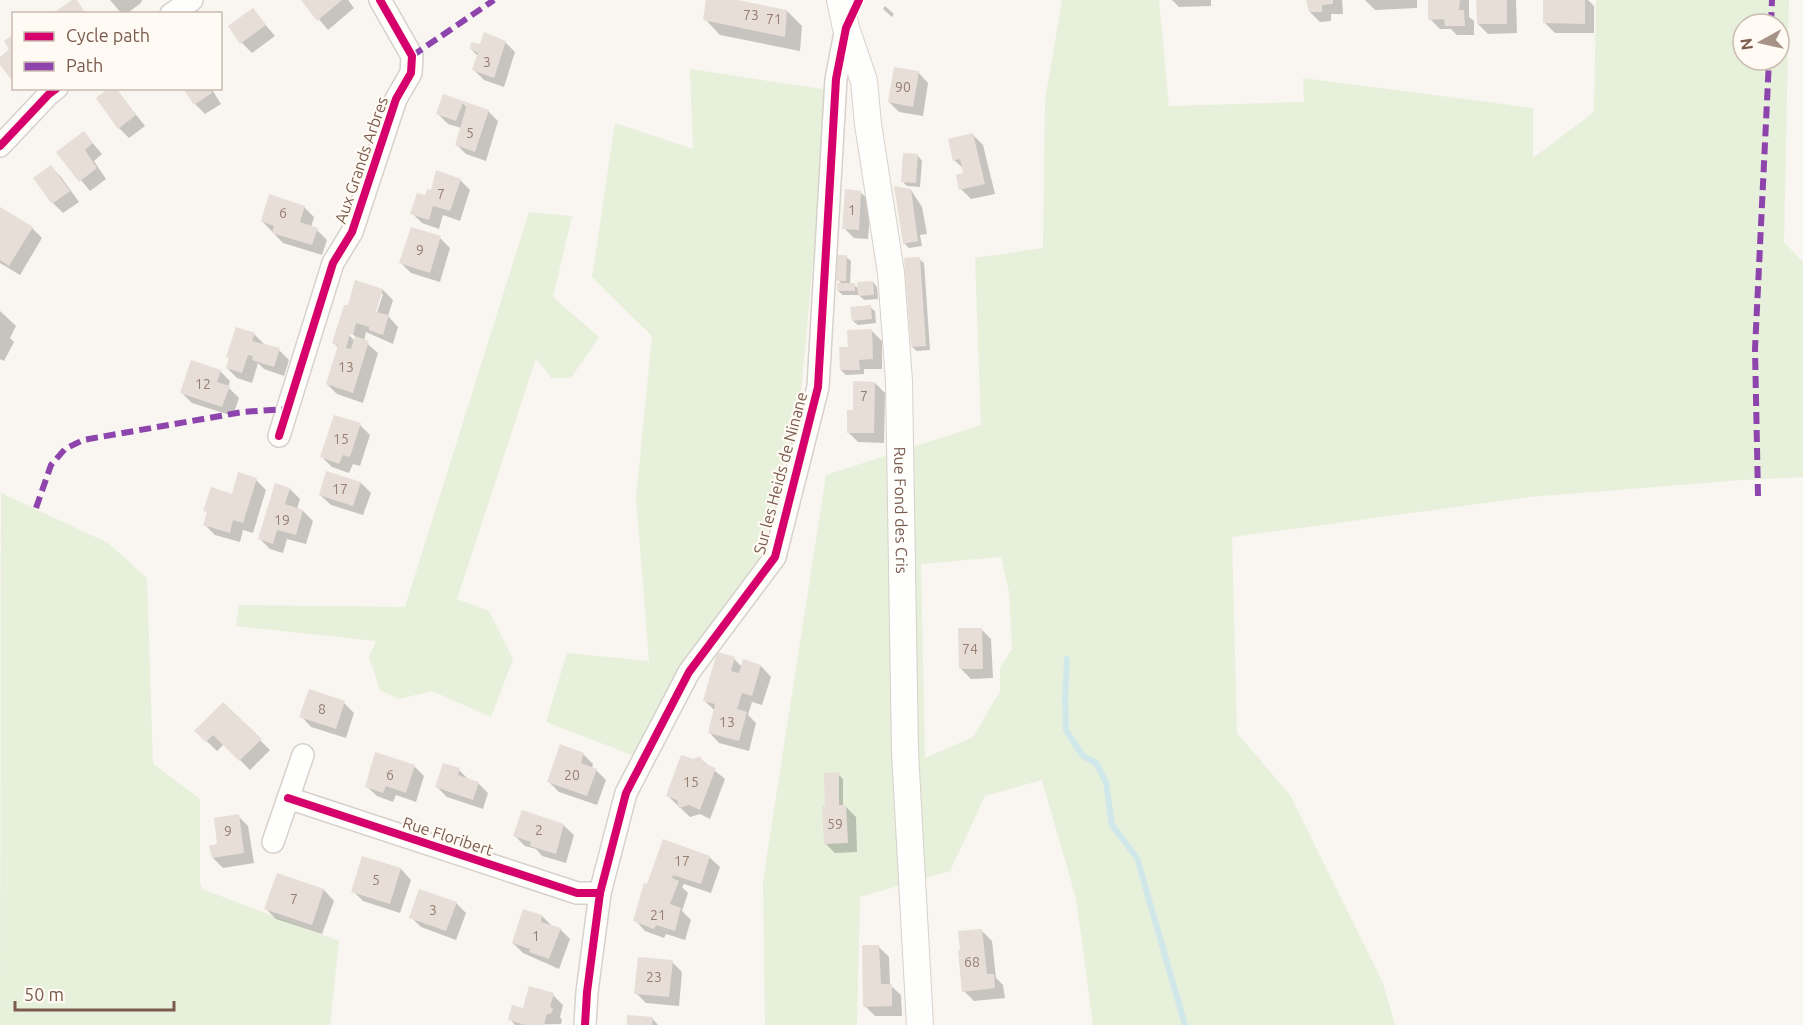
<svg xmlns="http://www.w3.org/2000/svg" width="1803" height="1025" viewBox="0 0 1803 1025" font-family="Ubuntu,sans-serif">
<rect width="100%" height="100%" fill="#f9f5f0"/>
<g fill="#e7f0db" fill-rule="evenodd">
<path d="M1062,0H1159L1169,106L1304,102L1303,78L1533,108V158L1594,112L1596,0H1789L1784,242L1803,262V477L1742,480L1530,497L1232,537L1237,733L1290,795L1383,983L1395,1025H1093L1076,898L1042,780L985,796L950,871L860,897L857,1025H765L763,881L826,475L981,425L975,258L1043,248L1045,100ZM1743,24H1779V60H1743ZM1001,557L1009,592L1012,649L1000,667V691L973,737L925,758L921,564Z"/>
<path d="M690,69L829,90L800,402L758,563L632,755L546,722L567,653L649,661L636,498L652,336L592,277L615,123L693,149Z"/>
<path d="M529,212L572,216L553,297L599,337L571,378H551L536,358L457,599L489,611L513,659L491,717L432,691L399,699L380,690L369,657L376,641L236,626L239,605L405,607Z"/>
<path d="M1,493L108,543L147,578L153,764L200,799V881L202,889L339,941L330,1025H0Z"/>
</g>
<g fill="#0003" fill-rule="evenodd">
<path d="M110,0H142L141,3L126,14H122Z"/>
<path d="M303,0H348L354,8L328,30Z"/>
<path d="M708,0H730L787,11L802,26L800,51L720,35L705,19Z"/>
<path d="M1172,0H1211V6L1179,7Z"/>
<path d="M1309,0H1342L1343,14H1331V21L1320,22L1310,12Z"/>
<path d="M1365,0H1417V8L1375,10Z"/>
<path d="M1430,0H1469V17L1474,21V35H1457L1451,29H1440L1430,19Z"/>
<path d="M1477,0H1516L1517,33L1488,34L1478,24Z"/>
<path d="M1545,0H1588L1594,6V33H1555L1545,23Z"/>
<path d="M885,6L894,14L892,17L883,9Z"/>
<path d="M253,10L275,36L252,53L242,43Z"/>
<path d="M505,42L515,52L504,87L484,80L474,70L478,56L471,49Z"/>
<path d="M918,72L928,83L923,116L899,112L889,102Z"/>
<path d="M115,88L145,126L129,138L119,128Z"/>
<path d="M185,88H211L221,104L205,114L195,104Z"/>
<path d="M462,102L468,108L488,111L498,121L486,161L466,154L456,144L461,128L448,124L438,114Z"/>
<path d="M84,133L102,154L94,161L106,179L90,191L58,152Z"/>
<path d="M973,135L983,145L995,194L971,199L961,189L965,174L964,169L954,160Z"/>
<path d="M918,156L922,161L920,187L907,186L902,181Z"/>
<path d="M51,167L61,177L79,202L63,213L53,203Z"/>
<path d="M460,180L470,190L460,221L443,215L439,229L422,223L412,213L426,197Z"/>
<path d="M911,190L922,207L927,234L920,235L922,246L909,248L904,243Z"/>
<path d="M860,192L871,202L868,239L854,238L844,228Z"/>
<path d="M304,207L314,217L311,227L317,230L327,240L322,255L283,243L262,221Z"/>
<path d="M0,210L32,228L42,238L20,275L0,263Z"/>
<path d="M440,238L450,248L440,282L411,273L401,263Z"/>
<path d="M846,257L851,261L850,285H854L859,289L873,282L877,287L878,299L864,300L859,295H843L838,291L843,285L838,280Z"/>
<path d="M919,259L924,263L930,350L917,351L912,347Z"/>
<path d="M356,282L383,290L393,300L388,316L398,327L393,344L366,332L364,341L378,353L363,403L337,394L327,384L339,348L333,342L345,307H349ZM380,294H383L375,319L373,318ZM346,328L356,337V342L344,330Z"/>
<path d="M870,307L875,311L876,323L858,325L853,321Z"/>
<path d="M0,311L16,326L10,338L14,342L4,361L0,359Z"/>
<path d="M872,331L882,341V369H864V374L846,375L841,370L847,348Z"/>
<path d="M254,334L264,344L279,350L289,360L284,376L264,369L258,363L252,383L237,378L227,368Z"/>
<path d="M220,371L230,381L228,387L239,398L233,416L192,403L182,393Z"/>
<path d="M875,383L885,393L884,443L858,442L848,432Z"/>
<path d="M360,425L370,435L360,466L353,464L349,473L332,467L322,457Z"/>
<path d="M256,480L266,490L253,533L243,530L240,542L215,535L205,525L208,514L205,510Z"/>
<path d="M361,483L371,493L363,515L331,505L320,495Z"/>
<path d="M290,489L300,499L297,509L303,511L313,521L306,544L287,539L283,553L270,549L259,538Z"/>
<path d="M981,629L991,639L993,678L971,679L961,669Z"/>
<path d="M734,659L742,667L744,661L761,666L771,677L762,705L752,702L748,715L756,723L749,751L719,743L709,732L715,711L705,701Z"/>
<path d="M344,703L354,713L346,738L311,727L301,716Z"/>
<path d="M223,704L270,750L250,770L224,744L217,751L196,731Z"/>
<path d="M583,754L593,764L592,768L596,770L606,780L597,805L559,792L549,782Z"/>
<path d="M699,758L725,779L710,819L700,814L690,817L668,796L693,761Z"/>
<path d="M414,766L424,776L416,802L396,795L393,802L377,796L366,786Z"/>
<path d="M459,770L470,781L478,783L488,793L483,809L447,797L437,787Z"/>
<path d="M838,774L843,779V807H846L856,817L857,852L835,853L825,843Z"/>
<path d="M238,816L248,826L254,863L223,868L213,858Z"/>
<path d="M563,825L574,835L566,863L542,856L536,849L525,846L515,836Z"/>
<path d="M709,857L720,867L711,893L684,884L682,887L688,893L682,911L691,920L685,940L666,934L664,938L645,931L635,920L645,885Z"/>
<path d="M363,858L401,869L411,880L400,913L363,901L353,891Z"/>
<path d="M278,875L324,890L334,901L322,934L276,919L266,909Z"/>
<path d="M456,903L466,913L456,940L421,927L411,917Z"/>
<path d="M542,916L553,927L560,929L570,939L559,969L523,953L513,943Z"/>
<path d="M982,931L992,941L996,978L1003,985L1005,998L974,1001L964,991Z"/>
<path d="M879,947L889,957L890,985L901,995L902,1016H875L865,1006Z"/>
<path d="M672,962L682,972L679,1006L646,1003L636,993Z"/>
<path d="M553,995L563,1005L560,1017L562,1020L561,1024L515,1025L510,1019Z"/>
<path d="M652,1018L658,1025H628Z"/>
</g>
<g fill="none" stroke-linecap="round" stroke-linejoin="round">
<path stroke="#d0e8ea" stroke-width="6" d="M1067,659L1065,698L1066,730L1083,756L1096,763L1106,782L1112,825L1137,858L1185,1025"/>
</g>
<g fill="#e6ded7">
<path d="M72,0H77L86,14H52Z"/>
<path d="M301,0H342L317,21Z"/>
<path d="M706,0H738L787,10L785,37L703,20Z"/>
<path d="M1306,0H1333V4L1322,5V12H1309Z"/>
<path d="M1428,0H1460L1459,10H1464L1465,26H1445L1444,19L1428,20Z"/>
<path d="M1476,0H1507V24H1477Z"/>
<path d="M1543,0H1585V24L1543,23Z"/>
<path d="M253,8L266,25L240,44L228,26Z"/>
<path d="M484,32L506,41L494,78L472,70L478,53L470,49L471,42L480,44Z"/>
<path d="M14,34V77L11,79L0,65V57L9,49L4,41Z"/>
<path d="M894,67L919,71L913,107L888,102Z"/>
<path d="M109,88H116L136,115L118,129L96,98Z"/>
<path d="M183,88H209L212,93L194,105Z"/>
<path d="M443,94L489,110L475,152L455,145L467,105L463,103L456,121L436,114Z"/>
<path d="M84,131L93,143L85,150L97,168L79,182L56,152Z"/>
<path d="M973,133L985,184L959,190L956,175L963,173L960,159L953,161L948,139Z"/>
<path d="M903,153L918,154L916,183L901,182Z"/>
<path d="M51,165L70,191L52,204L33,178Z"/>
<path d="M436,170L461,179L450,211L433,206L429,220L410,214L417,193L425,195L427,189L431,190Z"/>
<path d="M894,186L911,189L918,241L903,244Z"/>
<path d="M845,189L861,191L859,230L842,229Z"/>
<path d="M269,194L305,206L300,222L318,228L312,245L272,233L274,226L261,221Z"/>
<path d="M0,207L33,227L9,266L0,260Z"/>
<path d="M411,227L441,236L430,273L399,263Z"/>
<path d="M837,255H847L846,281H836Z"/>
<path d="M920,257L926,346L911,347L904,258Z"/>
<path d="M355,280L383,289L376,312L389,315L383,335L369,330V327L356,323L353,335L350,334L346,348L351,349L355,336L369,341L353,393L326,384L338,345L332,343L344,305H348Z"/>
<path d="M873,281L874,295L858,296L857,282Z"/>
<rect x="837" y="283" width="18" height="8"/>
<path d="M871,305L872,319L852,321L850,307Z"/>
<path d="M236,327L255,333L252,341L280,348L274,367L252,360L253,356L248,355L242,373L226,368L229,358L226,357Z"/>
<path d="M872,329L873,359L859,360L860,370H840L839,347H848L847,330Z"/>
<path d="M191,360L221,370L217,382L230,386L222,407L180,393Z"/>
<path d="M853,381L875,382L874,433H847V410H853Z"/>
<path d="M334,415L361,423L350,457L343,455L339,464L320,457Z"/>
<path d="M326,471L361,482L353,506L319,495Z"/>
<path d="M238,472L257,478L243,523L233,520L230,533L203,525L207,512L203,511L211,487L232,494Z"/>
<path d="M275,483L290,488L285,504L303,510L296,535L277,530L273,544L258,539Z"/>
<path d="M958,628H982L983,669H959Z"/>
<path d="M717,652L735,657L731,671L739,673L743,659L761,665L752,696L742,693L737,709L747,712L739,741L708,733L715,704L703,701Z"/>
<path d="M309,689L345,701L336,729L299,717Z"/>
<path d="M223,702L262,739L239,761L213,735L206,742L194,731Z"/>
<path d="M560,744L584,753L581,763L597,769L587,796L547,782Z"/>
<path d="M375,752L415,765L406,793L386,786L383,793L365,787Z"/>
<path d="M681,755L693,759L700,756L705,764L716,768L700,810L689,805L679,808L677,800L666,796Z"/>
<path d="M443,763L460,768L458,775L479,782L473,800L435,787Z"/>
<path d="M839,772V805H846L848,843L824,844L822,806H825L824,773Z"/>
<path d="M522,810L564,824L556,854L530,846L531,842L513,836Z"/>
<path d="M239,814L244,853L212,858L209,846L217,844L214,818Z"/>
<path d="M663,839L710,856L701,884L673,875L672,878L679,881L670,904L681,908L675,931L656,925L654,929L633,921L644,883L647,884Z"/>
<path d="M362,856L401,868L390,904L351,892Z"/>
<path d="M277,873L324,889L312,925L264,909Z"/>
<path d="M419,889L457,902L446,931L409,918Z"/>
<path d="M523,909L542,915L541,922L561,928L549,959L529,952L530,949L512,943Z"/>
<path d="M982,929L987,974H994L995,988L962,992L958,950H960L958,931Z"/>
<path d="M862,945H879L881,984H892V1006L863,1007Z"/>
<path d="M638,957L673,960L669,997L634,994Z"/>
<path d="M529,986L554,993L550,1007L553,1008L551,1014H547L544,1025H525L508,1020L512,1005L523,1008Z"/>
<path d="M627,1015L653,1017L652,1025H627Z"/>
</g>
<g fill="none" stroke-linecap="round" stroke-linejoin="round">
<defs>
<g id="minor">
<path d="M171,14L192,0"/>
<path d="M0,146L49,94L57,88"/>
<path d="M279,436L333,263L352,232L396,99L411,73L412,56L380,0"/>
<path d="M288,798L577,893H600"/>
<path d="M273,842L303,755"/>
<path d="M585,1025L587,992L600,893L626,793L689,672L775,557L818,387L836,79L846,28"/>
</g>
<g id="tertiary">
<path id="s1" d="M840,0L846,28L864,81L868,124L891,273L899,381L905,752L920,1025"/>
</g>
</defs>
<use href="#minor" stroke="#d7d1cb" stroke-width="24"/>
<use href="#tertiary" stroke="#d7d1cb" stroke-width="28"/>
<use href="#minor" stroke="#fefefd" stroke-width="21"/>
<use href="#tertiary" stroke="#fefefd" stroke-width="26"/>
<g stroke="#8e44ad" stroke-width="6" stroke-dasharray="12 6" stroke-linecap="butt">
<path d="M1771,24L1772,0"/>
<path d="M412,56L494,0"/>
<path d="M1758,496L1755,349L1769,60"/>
<path d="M36,508L51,465L65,449L83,440L243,412L287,409"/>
</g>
<defs>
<g id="cycleway">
<path d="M0,146L49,94L57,88"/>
<path d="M279,436L333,263L352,232L396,99L411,73L412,56L380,0"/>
<path d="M288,798L577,893H600"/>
<path d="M585,1025L587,992L600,893L626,793L689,672L775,557L818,387L836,79L846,28L859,0"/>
</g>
</defs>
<use href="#cycleway" stroke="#fffaf3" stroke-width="11"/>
<use href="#cycleway" stroke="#d6006c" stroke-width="8"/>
</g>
<g text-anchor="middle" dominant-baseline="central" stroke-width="4.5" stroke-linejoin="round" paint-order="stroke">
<g font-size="14" fill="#977e72">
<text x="751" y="15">73</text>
<text x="774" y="19">71</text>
<text x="487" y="62">3</text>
<text x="903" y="87">90</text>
<text x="470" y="133">5</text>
<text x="441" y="194">7</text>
<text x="852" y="210">1</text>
<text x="283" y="213">6</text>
<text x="420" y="250">9</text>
<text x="346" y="367">13</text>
<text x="203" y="384">12</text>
<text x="864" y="396">7</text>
<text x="341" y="439">15</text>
<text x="340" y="489">17</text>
<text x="282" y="520">19</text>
<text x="970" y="649">74</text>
<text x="322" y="709">8</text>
<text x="727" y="722">13</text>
<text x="390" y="775">6</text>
<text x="572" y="775">20</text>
<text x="691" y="782">15</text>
<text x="835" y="824">59</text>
<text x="539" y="830">2</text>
<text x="228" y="831">9</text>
<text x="682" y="861">17</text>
<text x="376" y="880">5</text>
<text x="294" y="899">7</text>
<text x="433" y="910">3</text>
<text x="658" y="915">21</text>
<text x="536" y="936">1</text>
<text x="972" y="962">68</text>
<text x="654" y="977">23</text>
</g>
<g font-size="16" fill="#7a5c4d" stroke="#fffaf3">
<text transform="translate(361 160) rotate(-71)">Aux Grands Arbres</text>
<text transform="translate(780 473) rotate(-75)">Sur les Heids de Ninane</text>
<text stroke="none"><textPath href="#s1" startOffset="516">Rue Fond des Cris</textPath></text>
<text transform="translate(448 836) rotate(18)">Rue Floribert</text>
</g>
</g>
<rect x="12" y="12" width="210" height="78" fill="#fffaf3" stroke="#cabbb1" stroke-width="1.5"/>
<rect x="24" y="32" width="30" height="9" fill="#d6006c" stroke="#cabbb1" stroke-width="1.5"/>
<text x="66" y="42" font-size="18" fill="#7a5c4d">Cycle path</text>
<rect x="24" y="62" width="30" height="9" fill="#8e44ad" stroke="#cabbb1" stroke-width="1.5"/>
<text x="66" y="72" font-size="18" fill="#7a5c4d">Path</text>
<g transform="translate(1761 42) rotate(262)"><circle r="28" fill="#fffaf3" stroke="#cabbb1" stroke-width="1.5"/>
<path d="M0-4.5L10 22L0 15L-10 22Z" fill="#a69286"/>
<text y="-9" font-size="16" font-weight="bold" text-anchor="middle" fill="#7a5c4d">N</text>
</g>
<path d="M15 1001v9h159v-9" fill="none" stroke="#7a5c4d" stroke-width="3"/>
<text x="24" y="1001" font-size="18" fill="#7a5c4d" stroke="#fffaf3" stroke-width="4.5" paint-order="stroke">50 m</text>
</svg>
